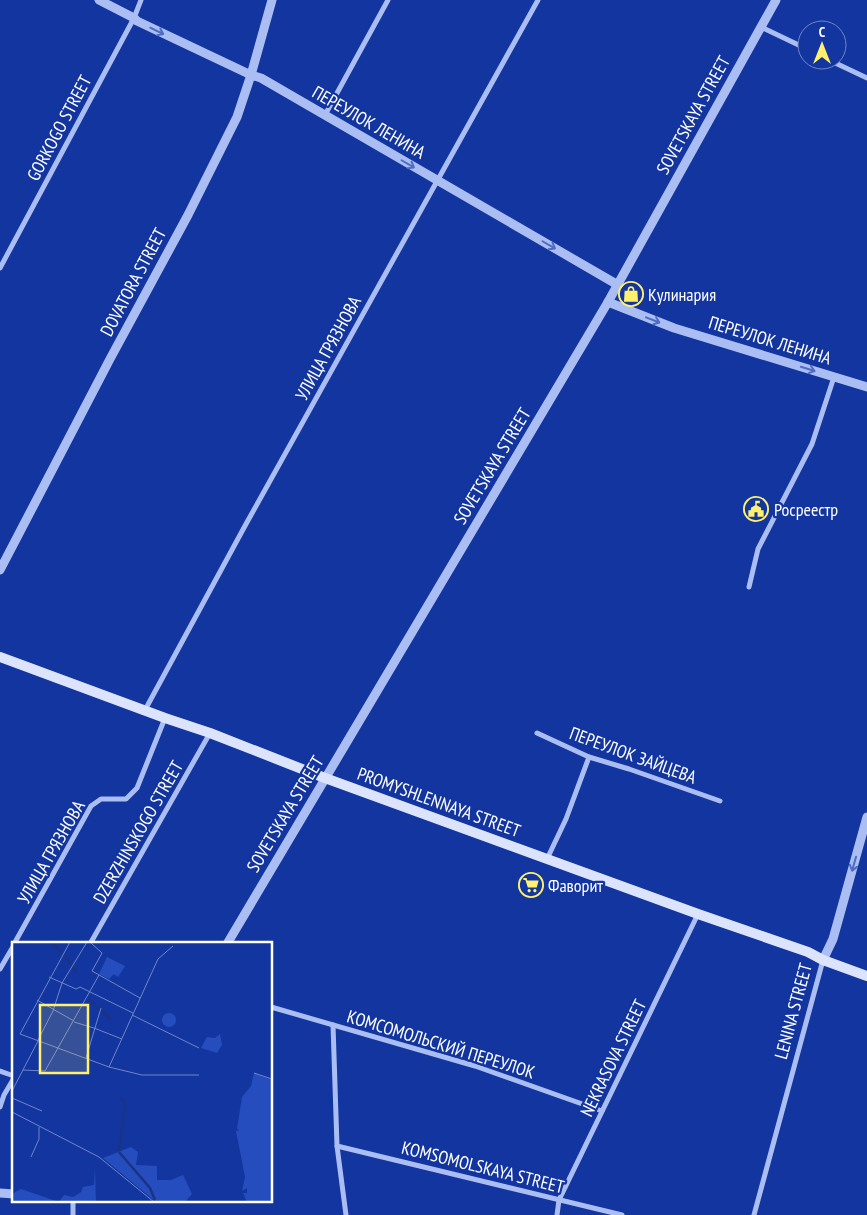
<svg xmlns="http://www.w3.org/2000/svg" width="867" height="1215" viewBox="0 0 867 1215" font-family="'PT Sans Narrow',sans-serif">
<rect width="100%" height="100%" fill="#13359f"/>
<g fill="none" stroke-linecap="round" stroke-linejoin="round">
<g stroke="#abbef4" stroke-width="5">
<path d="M761,27L807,49"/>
<path d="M829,60L867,78"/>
<path d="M325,115L388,0"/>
<path d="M0,268L134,18L141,0"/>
<path d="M749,587L758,549L812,444L834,377"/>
<path d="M145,710L246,524L538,0"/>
<path d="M537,733L589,757L629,769L720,801"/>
<path d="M547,859L566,819L589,757"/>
<path d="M14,944L91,806L101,799H126L137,788L165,718"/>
<path d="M90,944L210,733"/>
<path d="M0,969L14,945"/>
<path d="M271,1007L475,1066L602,1111"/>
<path d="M333,1025L337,1146L346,1215"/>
<path d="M0,1071L14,1076"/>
<path d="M0,1107L4,1095L14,1078"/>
<path d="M337,1146L622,1215"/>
<path d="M73,1201V1215"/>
<path d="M557,1215L559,1200L698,914"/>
<path d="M754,1215L823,960"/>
</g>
<g stroke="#abbef4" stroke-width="9">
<path d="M99,0L134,18L137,21L251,75L261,78L618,285"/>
<path d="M608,302L674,328L867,387"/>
<path d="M0,570L110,359L188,215L237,117L251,75L272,0"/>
<path d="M227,944L608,302L776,0"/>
<path d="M823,960L833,939L867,817"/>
<path d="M0,1193L14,1194"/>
</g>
<path stroke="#dbe3fd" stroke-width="10" d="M0,657L165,718L210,733L325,778L698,914L808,952L823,960L867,976"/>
</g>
<defs><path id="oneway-shaft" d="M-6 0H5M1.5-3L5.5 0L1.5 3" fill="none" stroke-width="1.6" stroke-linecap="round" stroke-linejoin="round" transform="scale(1.25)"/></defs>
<g stroke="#506cc1">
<use href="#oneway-shaft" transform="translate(157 31) rotate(26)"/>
<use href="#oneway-shaft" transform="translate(408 164) rotate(30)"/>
<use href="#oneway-shaft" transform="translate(549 245) rotate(30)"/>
<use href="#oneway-shaft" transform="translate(653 320) rotate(21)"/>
<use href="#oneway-shaft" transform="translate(808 369) rotate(17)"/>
<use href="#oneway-shaft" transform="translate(854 864) rotate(106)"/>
</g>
<defs>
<symbol id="shop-ring" viewBox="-11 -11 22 22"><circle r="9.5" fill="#13359f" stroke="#fff16e" stroke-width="1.5"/><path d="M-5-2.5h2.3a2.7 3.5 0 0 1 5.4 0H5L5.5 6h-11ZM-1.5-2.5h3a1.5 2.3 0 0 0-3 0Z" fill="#fff16e"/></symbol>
<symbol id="civic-ring" viewBox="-11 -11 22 22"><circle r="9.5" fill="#13359f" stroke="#fff16e" stroke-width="1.5"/><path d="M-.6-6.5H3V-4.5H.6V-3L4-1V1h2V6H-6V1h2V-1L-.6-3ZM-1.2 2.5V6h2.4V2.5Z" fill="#fff16e"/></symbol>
<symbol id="supermarket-ring" viewBox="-11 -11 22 22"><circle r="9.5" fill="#13359f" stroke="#fff16e" stroke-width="1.5"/><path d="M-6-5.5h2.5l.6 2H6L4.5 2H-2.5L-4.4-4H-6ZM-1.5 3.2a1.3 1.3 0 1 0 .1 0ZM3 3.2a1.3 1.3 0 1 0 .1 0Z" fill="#fff16e"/></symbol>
</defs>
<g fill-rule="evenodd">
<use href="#shop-ring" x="617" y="280" width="28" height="28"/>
<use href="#civic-ring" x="742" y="495" width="28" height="28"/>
<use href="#supermarket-ring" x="517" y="871" width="28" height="28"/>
</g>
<g text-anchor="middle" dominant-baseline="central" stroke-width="4.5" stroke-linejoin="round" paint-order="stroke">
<g font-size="18" fill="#fff" stroke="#13359f">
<text transform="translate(693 115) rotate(-61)">SOVETSKAYA STREET</text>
<text transform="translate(369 122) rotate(30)">ПЕРЕУЛОК ЛЕНИНА</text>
<text transform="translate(59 128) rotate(-62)">GORKOGO STREET</text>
<text transform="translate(133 282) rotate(-62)">DOVATORA STREET</text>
<text transform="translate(770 340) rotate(17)">ПЕРЕУЛОК ЛЕНИНА</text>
<text transform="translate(328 348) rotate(-61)">УЛИЦА ГРЯЗНОВА</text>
<text transform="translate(492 466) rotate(-59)">SOVETSKAYA STREET</text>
<text transform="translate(633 755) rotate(20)">ПЕРЕУЛОК ЗАЙЦЕВА</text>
<text transform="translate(439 802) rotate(20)">PROMYSHLENNAYA STREET</text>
<text transform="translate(285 814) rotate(-59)">SOVETSKAYA STREET</text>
<text transform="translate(138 832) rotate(-60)">DZERZHINSKOGO STREET</text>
<text transform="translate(51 852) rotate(-60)">УЛИЦА ГРЯЗНОВА</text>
<text transform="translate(793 1011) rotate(-75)">LENINA STREET</text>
<text transform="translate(441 1044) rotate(17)">КОМСОМОЛЬСКИЙ ПЕРЕУЛОК</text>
<text transform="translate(613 1058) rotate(-64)">NEKRASOVA STREET</text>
<text transform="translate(483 1167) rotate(14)">KOMSOMOLSKAYA STREET</text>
</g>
<g font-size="18" fill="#fff" stroke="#13359f" text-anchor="start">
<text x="648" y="294">Кулинария</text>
<text x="774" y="509">Росреестр</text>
<text x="548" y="885">Фаворит</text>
</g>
</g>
<g transform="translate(12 942)">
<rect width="260" height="260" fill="#13359f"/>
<path d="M95,15L113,24L106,35L102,32L97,37L87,32ZM150 78a7 7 0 1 1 14 0a7 7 0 1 1-14 0ZM208,92L210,103L205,111L189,106L195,95L203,96ZM242,131L260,138V260H235L231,251H235V246L230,249L233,235L224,189L228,188L225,187L230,155L239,144ZM119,205L126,210L124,223L145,224V238H159L171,233L180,252L173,260H144L91,216ZM83,225L84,260H0V252L9,247L47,260L52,253L61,255L69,250L71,245L82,243Z" fill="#264dbd"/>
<path fill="none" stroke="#1a3385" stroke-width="2.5" d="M39,0L50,11M53,14L65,30M76,57L99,77M109,156L113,162L111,175M107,209L111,176M107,210L138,246L143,258"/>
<path fill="none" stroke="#7186c5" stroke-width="1" d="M78,0L90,11L80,29L128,56M37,35L64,47L68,45L121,71M25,58L62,79M120,73L187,106M62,80L82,86M82,86L110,97M8,92L58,0M8,92L97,125L146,17L161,4M26,98L41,69L50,41L75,0M74,116L89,66M97,125L130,133H187M11,128L33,129L87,33M242,131L260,137M0,149L26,99M0,156L30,169M0,170L87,215L142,260M19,215L27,197V185"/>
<path fill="#fff16e" fill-opacity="0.15" stroke="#fff16e" stroke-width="2.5" d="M28,63H76V131H28Z"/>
<rect width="260" height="260" fill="none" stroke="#fff" stroke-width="2.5"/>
</g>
<g transform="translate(822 45)"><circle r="24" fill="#13359f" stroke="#7186c5"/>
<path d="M0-4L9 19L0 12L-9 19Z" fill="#fff16e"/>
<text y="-8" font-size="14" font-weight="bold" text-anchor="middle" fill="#ffffff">С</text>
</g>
</svg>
